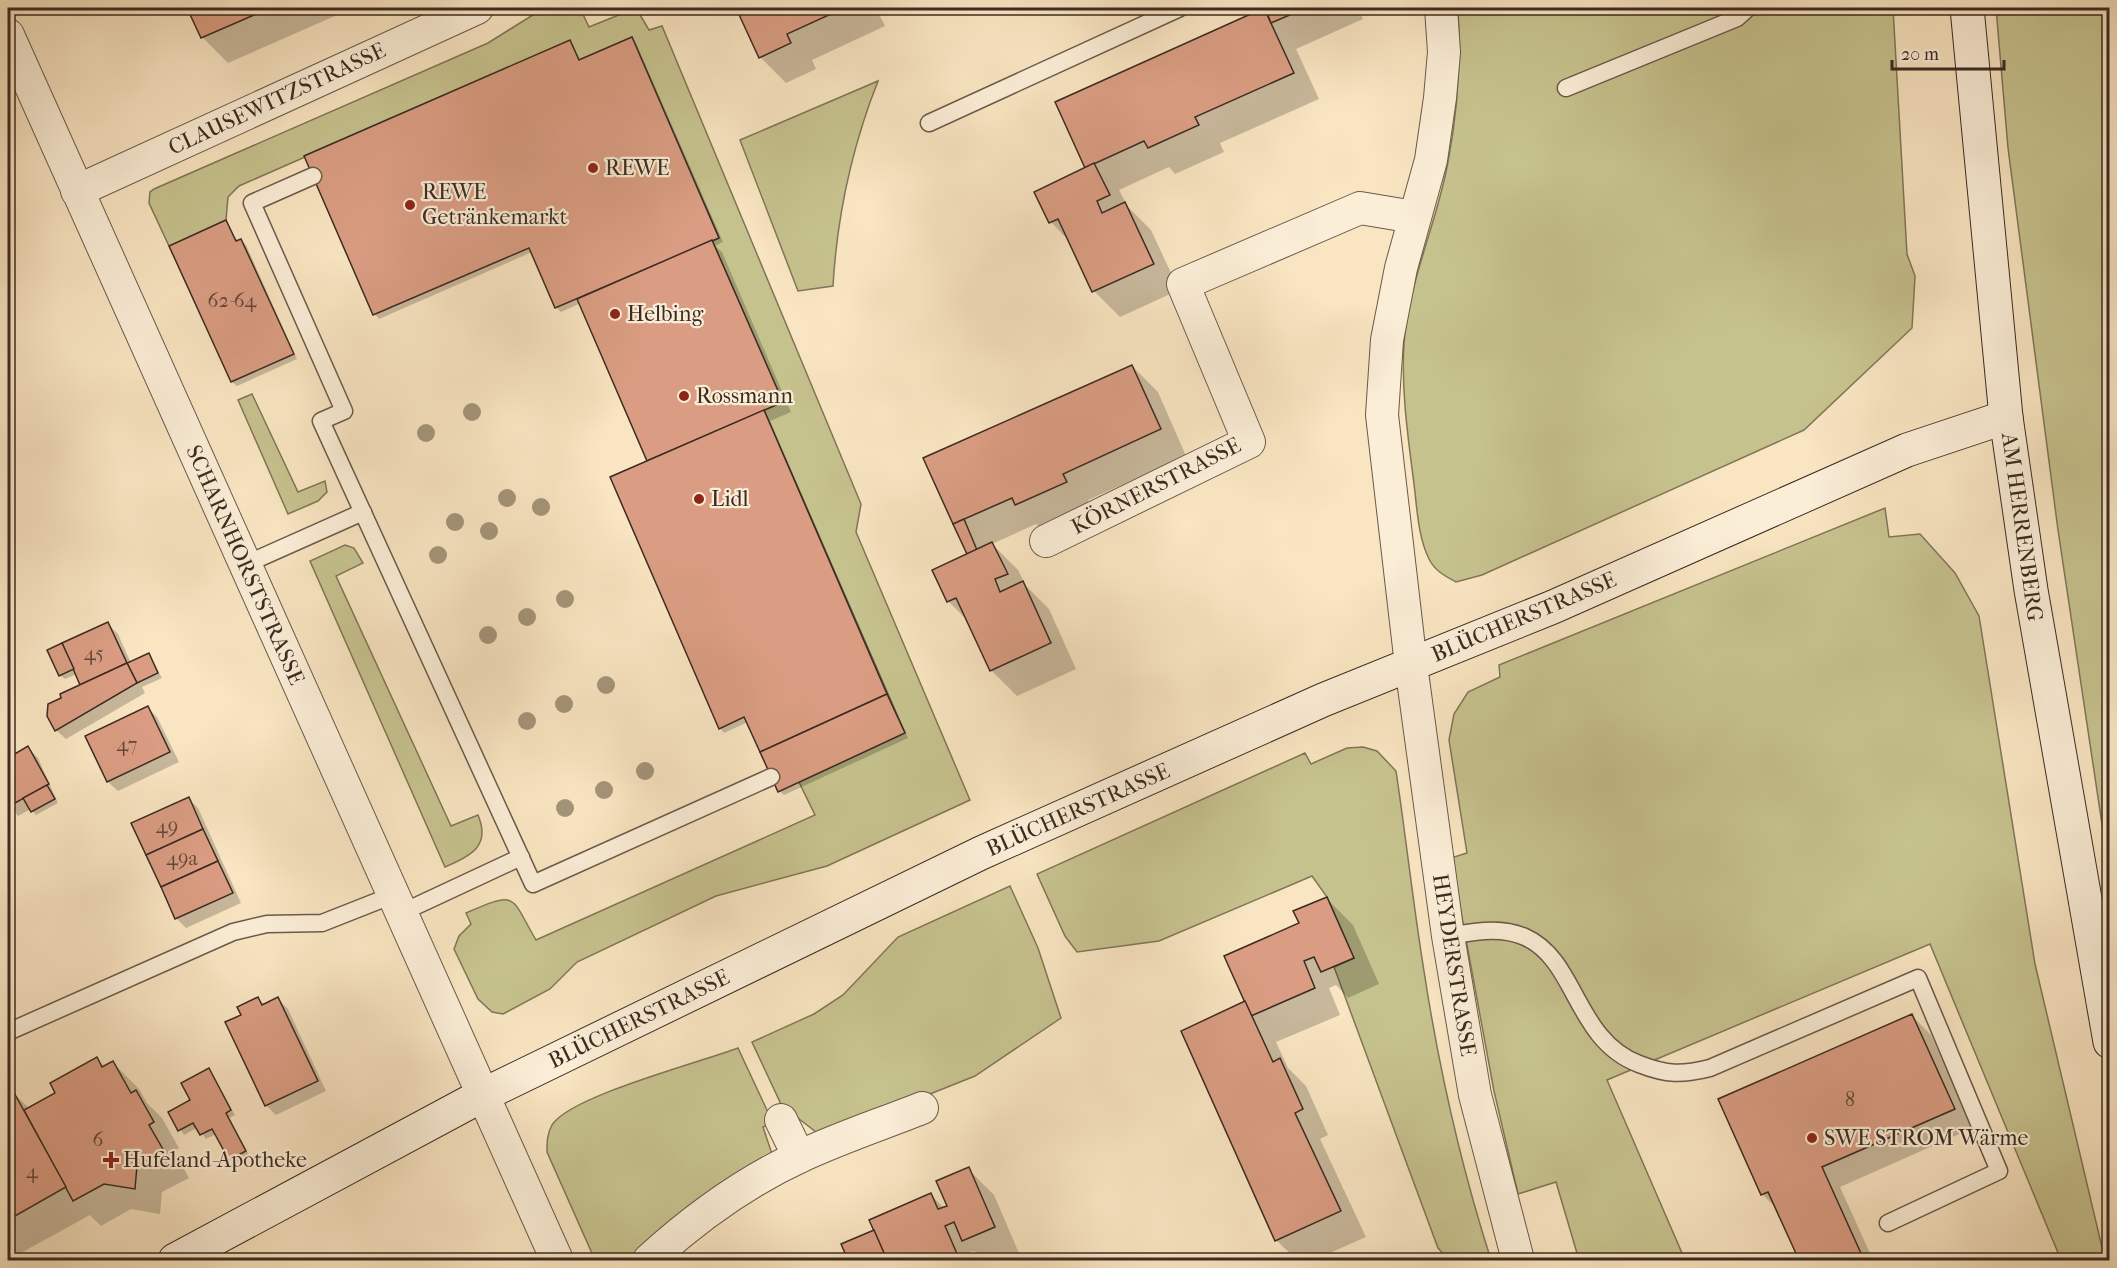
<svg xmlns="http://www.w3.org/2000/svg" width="2117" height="1268" viewBox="0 0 2117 1268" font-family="'IM FELL French Canon',serif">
<rect width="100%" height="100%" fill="#f9e5c2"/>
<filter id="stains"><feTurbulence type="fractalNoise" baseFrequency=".00333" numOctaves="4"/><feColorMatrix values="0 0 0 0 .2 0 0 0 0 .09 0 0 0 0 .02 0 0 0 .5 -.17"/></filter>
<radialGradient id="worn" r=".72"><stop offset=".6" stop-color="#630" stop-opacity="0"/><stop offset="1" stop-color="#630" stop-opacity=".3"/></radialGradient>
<g fill="#c6c28e" stroke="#807658" stroke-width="1.5">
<path d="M544,8H580L589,27L636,8L649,30L662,26L861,504L856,532L970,800L827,866L716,896L577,962L550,989L503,1014L492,1012L478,999L454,949L459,936L471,924L466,913C519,890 510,896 536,940L815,815L799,782L905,733L764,410L745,316L712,240L719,237L632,37L579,60L570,41L239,186L228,197L226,220L169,246L149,203L150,192L154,189L488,43Z"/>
<path d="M1458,8H1893L1907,254L1915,276L1912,328L1804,430L1482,575L1456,582C1445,576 1435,571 1429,559C1418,537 1417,508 1414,484C1408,437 1401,390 1404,343C1409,280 1437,223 1448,162C1458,110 1461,60 1458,8Z"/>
<path d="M1996,8H2109V871L2058,530L2008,148Z"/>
<path d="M878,81C852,147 837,216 833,286L798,291L740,140Z"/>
<path d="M252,394L298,492L325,481L327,492L318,501L288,514L238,400Z"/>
<path d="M1885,508L1889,537L1920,534L1955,573L1979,616L2035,964L2105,1260H2061L1930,944L1607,1080L1685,1260H1579L1556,1182L1518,1194L1494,1091L1451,858L1467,853L1449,740L1454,714L1468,692L1500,677L1499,665Z"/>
<path d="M345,545L354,548L363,563L336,576L451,826L478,815C491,846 471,856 445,867L310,561Z"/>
<path d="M1363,747L1377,751L1396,771C1406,837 1413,904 1424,971C1439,1069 1461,1166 1491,1260H1449L1438,1248L1334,967L1354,958L1327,897L1312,876L1159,941L1077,952L1065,936L1037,874L1305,753L1311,764L1347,748Z"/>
<path d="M1010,886L1038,948L1061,1018L975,1076L830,1134L816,1132L794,1115L787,1117L752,1042L814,1014L843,995L898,937Z"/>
<path d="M738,1048L773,1123L763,1127L774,1160L635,1260H595L547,1152C547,1142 547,1134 552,1125C570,1096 701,1062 738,1048Z"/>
</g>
<g fill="#0003">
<path d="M189,8H353L228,63L202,37Z"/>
<path d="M738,8H876L885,26L812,60L816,69L786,83L760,57Z"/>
<path d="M1267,8H1358L1363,19L1296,49L1319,99L1220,143L1224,152L1175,174L1169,167L1119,190L1128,207L1151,230L1179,290L1120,317L1094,291L1070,242L1051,222L1087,169L1057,102Z"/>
<path d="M632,39L636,43L723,242L715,246L722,252L791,412L770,421L908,738L784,795L779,791L748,722L724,733L720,728L649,461L581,303L561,312L556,307L532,252L379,319L375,314L570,42L580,68Z"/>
<path d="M226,222L238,242L241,241L246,245L297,359L237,386L232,382L171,246Z"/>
<path d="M1132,366L1158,392L1186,456L1088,500L1092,508L1042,530L1036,524L992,544L1018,570L1026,586L1049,609L1076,669L1017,696L991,670L969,622L948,601L969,555L925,459Z"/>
<path d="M108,624L118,634L131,663L149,655L162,678L142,687L145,693L66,739L56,730L63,699L82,685L77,674L65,679L60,675Z"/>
<path d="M148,708L157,717L179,762L118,791L108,782L87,737Z"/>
<path d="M28,748L38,758L58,803L36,815L31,809L18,816L8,804V760Z"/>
<path d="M189,799L198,808L241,903L186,928L176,918Z"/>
<path d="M1327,899L1353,925L1379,984L1348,998L1336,985L1329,988L1340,1015L1276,1042L1288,1068L1306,1086L1328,1135L1320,1139L1366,1237L1314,1260H1297L1276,1240L1247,1002L1301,924Z"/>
<path d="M258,999L265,1005L278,999L288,1009L326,1091L276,1115L266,1105L227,1023L243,1016Z"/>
<path d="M1912,1016L1931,1035L1973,1128L1840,1187L1873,1260H1800L1778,1210L1762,1194Z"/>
<path d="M97,1059L105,1067L113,1063L139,1089L147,1103L162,1118L179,1148L174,1151L189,1178L162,1192L160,1214L131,1209L101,1226L90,1215L8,1260V1093L11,1091L30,1109L57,1094Z"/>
<path d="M209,1070L235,1115L229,1118L249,1155L234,1164L216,1134L206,1139L198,1127L184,1135L170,1113L192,1101Z"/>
<path d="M968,1169L994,1195L1019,1253L1003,1260H984L974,1251L970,1252L974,1260H850L843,1245L876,1231L931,1195L944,1208L949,1206Z"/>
</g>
<g fill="#da9d83" stroke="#3b2b22" stroke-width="1.5">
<path d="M187,8H270L201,38Z"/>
<path d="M736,8H844L787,34L791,43L759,58Z"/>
<path d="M1264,8L1294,73L1195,117L1199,125L1148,148L1144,141L1085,168L1055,102Z"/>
<path d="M1265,8H1306L1271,23Z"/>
<path d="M632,37L719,238L555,308L529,248L373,315L304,156L570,40L579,60Z"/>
<path d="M1094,163L1110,195L1097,201L1102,213L1125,202L1154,264L1092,292L1058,219L1049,223L1034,192Z"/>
<path d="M226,220L236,241L241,239L294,354L231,382L169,246Z"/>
<path d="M712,240L783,402L647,461L577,299Z"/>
<path d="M1132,365L1161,429L1063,474L1067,482L1015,505L1012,498L953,524L923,458Z"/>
<path d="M764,410L887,694L760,752L744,717L719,729L610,477Z"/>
<path d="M964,519L977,550L967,554L953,524Z"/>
<path d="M992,542L1008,574L995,579L1000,592L1023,581L1051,643L990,671L956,598L947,602L932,570Z"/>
<path d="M108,622L127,663L80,685L62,643Z"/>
<path d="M62,643L74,669L59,676L47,650Z"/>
<path d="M149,653L158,673L137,683L127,663Z"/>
<path d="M127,663L137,683L55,731L47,716L48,704L61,698L60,694Z"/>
<path d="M887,694L905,733L778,792L760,752Z"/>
<path d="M148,706L170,752L107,782L85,736Z"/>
<path d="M28,746L49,784L8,807V758Z"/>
<path d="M47,785L55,799L31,812L23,798Z"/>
<path d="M189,797L203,829L146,855L131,823Z"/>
<path d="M203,829L218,861L161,887L146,855Z"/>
<path d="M218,861L233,893L175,919L161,887Z"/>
<path d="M1327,897L1354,958L1321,972L1314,957L1304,961L1315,988L1251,1016L1224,956L1299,923L1293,911Z"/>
<path d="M258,997L262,1005L278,997L318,1081L265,1106L225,1022L241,1015L237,1007Z"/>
<path d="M1245,1001L1273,1062L1280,1058L1303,1109L1295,1113L1341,1211L1275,1241L1181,1031Z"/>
<path d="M1912,1014L1955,1109L1822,1167L1864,1260H1799L1768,1192L1761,1195L1718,1099Z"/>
<path d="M97,1057L102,1067L113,1061L131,1093L136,1090L154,1122L149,1125L164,1151L137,1166L135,1189L104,1184L73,1201L24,1110L55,1093L50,1083Z"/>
<path d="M209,1068L231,1110L226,1113L246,1151L229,1160L212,1129L200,1135L193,1123L178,1131L168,1112L190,1100L181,1083Z"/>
<path d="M12,1089L66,1187L8,1220V1091Z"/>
<path d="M969,1167L995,1227L962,1241L954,1222L945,1226L958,1256L949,1260H887L869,1220L931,1193L938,1209L947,1206L936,1181Z"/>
<path d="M874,1230L887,1260H848L841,1244Z"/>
</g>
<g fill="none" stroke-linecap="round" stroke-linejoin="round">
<defs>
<g id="lane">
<path d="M1566,88L1737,18L1748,8"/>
<path d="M929,123L1180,8"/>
<path d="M313,176L252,203L344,411L321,421L533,884L771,777"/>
<path d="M244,565L363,512"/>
<path d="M401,913L521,857"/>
<path d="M1448,936C1474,932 1500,926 1525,937C1577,960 1575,1040 1639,1064C1667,1075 1682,1075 1710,1068L1918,978L1999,1171L1888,1223"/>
<path d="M8,1032L233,932L267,924L322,923L393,895"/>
</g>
<g id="street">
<path d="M1441,8L1444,52L1440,98L1431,160L1401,268L1387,340L1382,415L1411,665L1448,936L1475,1095L1518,1260"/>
<path d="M8,35L557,1260"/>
<path d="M77,191L477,8"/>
<path d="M1046,541L1249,442L1183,284L1360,208L1414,217"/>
<path d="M781,1120L799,1157"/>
<path d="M649,1260C693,1220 745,1182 799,1157C839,1138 882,1124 922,1108"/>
</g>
<g id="secondary">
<path d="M1967,8L2006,417L2031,590L2110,1042"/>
<path d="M175,1260L481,1096L981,853L1323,700L1553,607L1907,450L2006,417"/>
</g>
</defs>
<use href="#lane" stroke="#6a5a4a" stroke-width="19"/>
<use href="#street" stroke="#6a5a4a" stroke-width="34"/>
<use href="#secondary" stroke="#3b2b22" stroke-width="35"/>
<use href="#lane" stroke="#fbeed7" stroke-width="16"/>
<use href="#street" stroke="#fbeed7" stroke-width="32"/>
<use href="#secondary" stroke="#fbeed7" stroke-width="33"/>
</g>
<g fill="#a49479">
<circle cx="472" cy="412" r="9"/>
<circle cx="426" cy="433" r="9"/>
<circle cx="507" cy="498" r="9"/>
<circle cx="541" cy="507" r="9"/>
<circle cx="455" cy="522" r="9"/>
<circle cx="489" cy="531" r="9"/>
<circle cx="438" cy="555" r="9"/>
<circle cx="565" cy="599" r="9"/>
<circle cx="527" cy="617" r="9"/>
<circle cx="488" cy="635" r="9"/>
<circle cx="606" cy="685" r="9"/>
<circle cx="564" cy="704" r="9"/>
<circle cx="527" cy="721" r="9"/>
<circle cx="645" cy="771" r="9"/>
<circle cx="604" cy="790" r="9"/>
<circle cx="565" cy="808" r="9"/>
</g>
<g fill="#8f2418" stroke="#fbeed7" stroke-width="2">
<circle cx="593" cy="168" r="6"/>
<circle cx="410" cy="205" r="6"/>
<circle cx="615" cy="314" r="6"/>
<circle cx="684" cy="396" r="6"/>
<circle cx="699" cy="499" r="6"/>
<circle cx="1812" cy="1138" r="6"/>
<path d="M108 1151h6v6h6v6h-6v6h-6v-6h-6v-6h6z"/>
</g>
<g text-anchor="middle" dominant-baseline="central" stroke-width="4.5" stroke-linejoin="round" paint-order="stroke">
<g font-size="20" fill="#63483a">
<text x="232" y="300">62-64</text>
<text x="94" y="653">45</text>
<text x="127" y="744">47</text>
<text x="167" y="826">49</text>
<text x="182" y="858">49a</text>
<text x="1850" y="1099">8</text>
<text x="98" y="1139">6</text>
<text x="32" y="1171">4</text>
</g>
<g font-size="22" fill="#3b2b22" stroke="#fbeed7">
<text transform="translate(277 99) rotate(-25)">CLAUSEWITZSTRASSE</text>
<text transform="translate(1156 486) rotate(-27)">KÖRNERSTRASSE</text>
<text transform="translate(2022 527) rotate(82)">AM HERRENBERG</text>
<text transform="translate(245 565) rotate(66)">SCHARNHORSTSTRASSE</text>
<text transform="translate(1524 617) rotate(-23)">BLÜCHERSTRASSE</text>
<text transform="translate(1078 810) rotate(-24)">BLÜCHERSTRASSE</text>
<text transform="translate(1454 965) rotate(81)">HEYDERSTRASSE</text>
<text transform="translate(639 1019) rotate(-26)">BLÜCHERSTRASSE</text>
</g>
<g font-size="22" fill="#3b2b22" stroke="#fbeed7" text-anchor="start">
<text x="605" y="168">REWE</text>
<text x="422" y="192">REWE<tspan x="422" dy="25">Getränkemarkt</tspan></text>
<text x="627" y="314">Helbing</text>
<text x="696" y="396">Rossmann</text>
<text x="711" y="499">Lidl</text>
<text x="1824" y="1138">SWE STROM Wärme</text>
<text x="123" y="1160">Hufeland-Apotheke</text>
</g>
</g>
<rect width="2117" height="1268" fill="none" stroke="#f9e5c2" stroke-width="30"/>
<rect x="9" y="9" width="2099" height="1250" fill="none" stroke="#3b2b22" stroke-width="3"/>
<rect x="15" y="15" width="2087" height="1238" fill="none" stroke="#3b2b22" stroke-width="1.5"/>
<path d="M1892 60v9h112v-9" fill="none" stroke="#3b2b22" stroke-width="3"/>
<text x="1901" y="60" font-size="18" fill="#3b2b22" stroke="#fbeed7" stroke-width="4.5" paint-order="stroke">20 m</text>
<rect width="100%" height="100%" filter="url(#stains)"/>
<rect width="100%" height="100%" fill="url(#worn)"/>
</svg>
